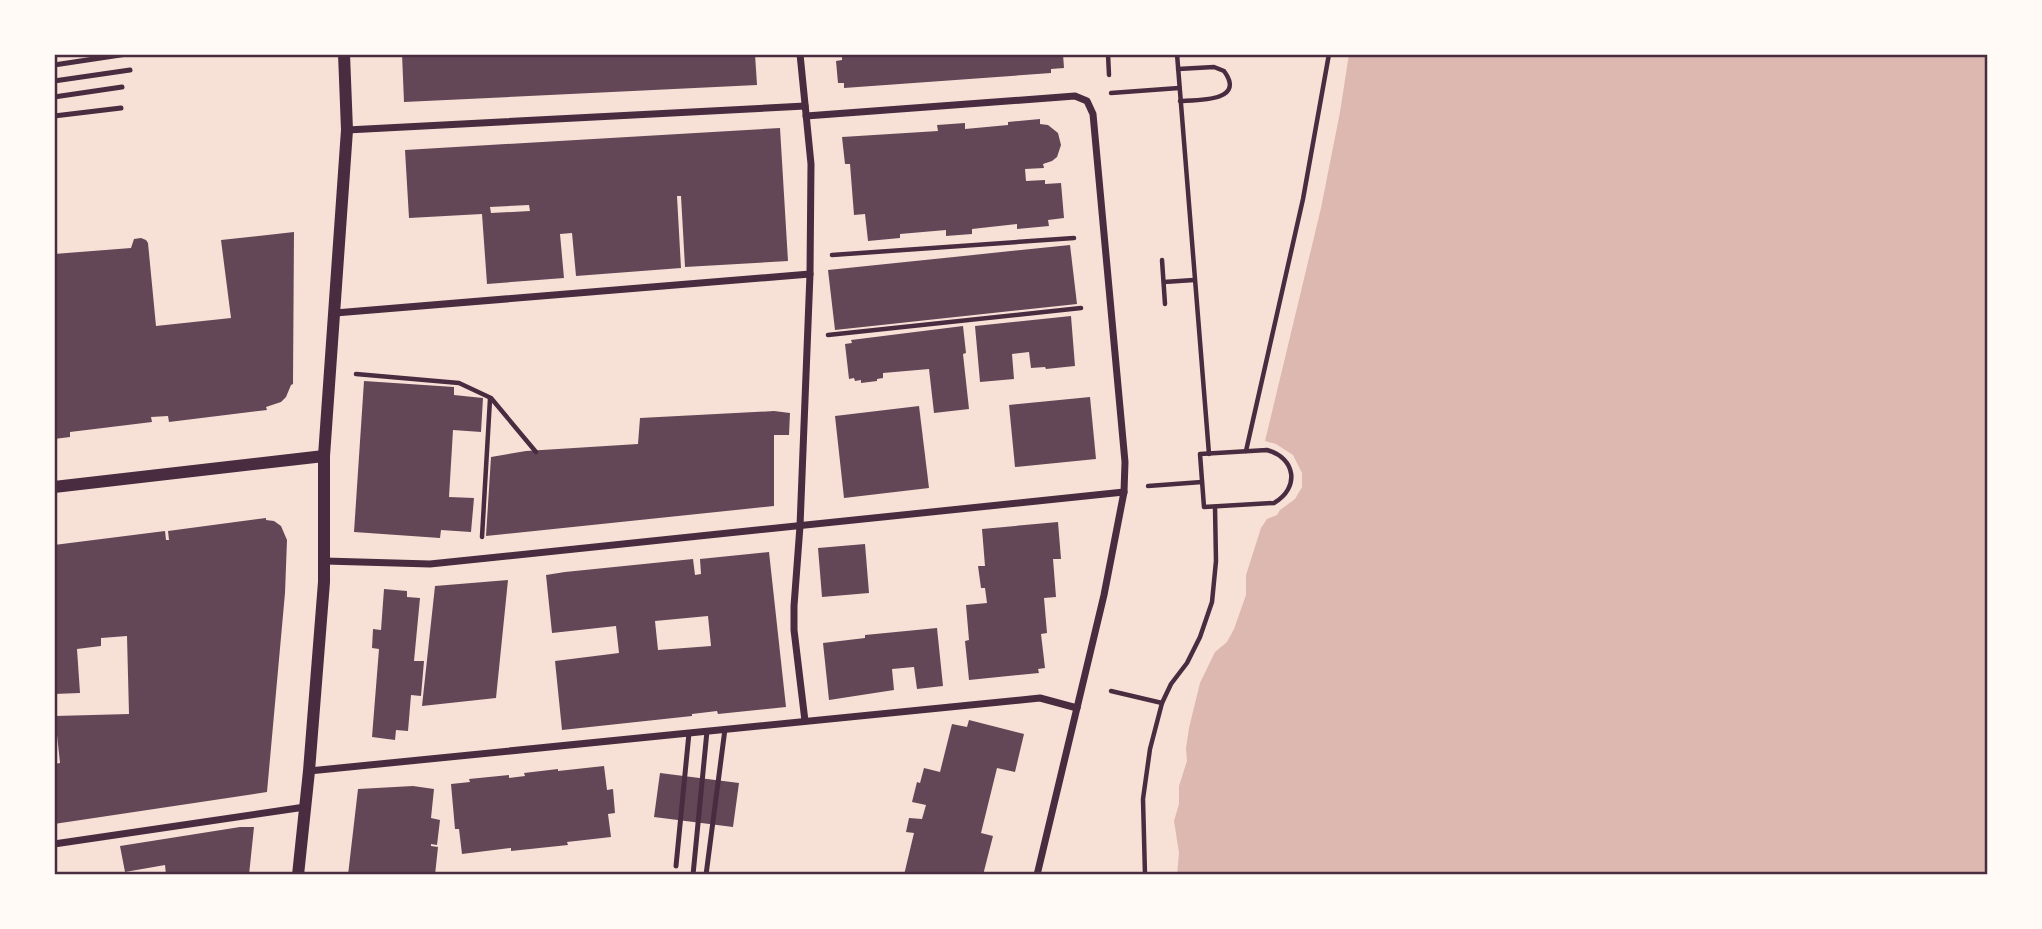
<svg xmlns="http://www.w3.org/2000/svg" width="2042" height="929" viewBox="0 0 2042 929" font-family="'DejaVu Sans',sans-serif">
<rect width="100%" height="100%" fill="#f7e1d7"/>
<path fill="#dcb8b0" d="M1349,54H1988V875H1177L1179,853L1174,821L1179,804V786L1187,761L1186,748L1189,728L1200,683L1215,652L1227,642L1234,629L1246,595V575L1261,528L1267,519L1277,515L1280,510L1295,499L1302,487V473L1293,455L1276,444L1265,441L1321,208L1340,112Z"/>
<g fill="#644757" fill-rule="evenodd">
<path d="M402,54H755L757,85L404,102Z"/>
<path d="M842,54H1063L1064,68L1051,69V73L844,88V83H838L836,61L842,60Z"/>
<path d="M1040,119V124L1048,125L1058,133L1061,145L1057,157L1052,161L1043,164L1044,168L1025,169L1026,181L1045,180V184L1061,183L1064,218L1048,220L1049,226L1017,229V224L972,229V234L946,236V230L900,234V238L868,241L865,214L854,215L850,164H845L842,137L938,131L937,125L965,123V129L1008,125V122Z"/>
<path d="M780,128L788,261L685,267L681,196H677L681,268L576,276L572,233L560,234L564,278L487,284L482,214L409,218L405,150ZM529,205L530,211L491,213L490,207Z"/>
<path d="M294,232L293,384L291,385L286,397L281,402L266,407L267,410L169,422L168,416L151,417L152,422L70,432V437L54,439V254L131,248L134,239L141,238L146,240L148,243L156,326L231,318L221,240Z"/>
<path d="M1070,245L1077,304L835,330L828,270Z"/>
<path d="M1071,316L1075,366L1046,369L1045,367L1031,368L1029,352L1012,354L1014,379L980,382L975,326Z"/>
<path d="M963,326L966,353L963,354L969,409L934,413L929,369L883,373V378L877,379V381L861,383V380L855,381L854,378L849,379L845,344L852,343L851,340Z"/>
<path d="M364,381L454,387V395L483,398L481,432L453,430L449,497L474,498L471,532L441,530L440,538L354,532Z"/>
<path d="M1090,397L1096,459L1015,467L1009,405Z"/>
<path d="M919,406L929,488L844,498L835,416Z"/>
<path d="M774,411L790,413L789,435H774V506L486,536L491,457L526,451L638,444L640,418Z"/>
<path d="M266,518V520L274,521L281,526L287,540L285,593L267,792L54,824V764L60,763L55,716L129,714L127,636L101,638V646L77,649L80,693L54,694V545L165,531L166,540H169L168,531Z"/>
<path d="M1058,522L1061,559H1053L1056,597L1044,598L1047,633L1041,634L1045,668L1038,669L1039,673L969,680L965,641L969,640L966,605L987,603L985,588H981L978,566H985L982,529Z"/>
<path d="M865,544L869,593L822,597L818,548Z"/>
<path d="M769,552L786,707L718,714L717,711L692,714V716L562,730L555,661L619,653L616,626L552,633L546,575L565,572L693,559L695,575L701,574L700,559ZM708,616L711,646L658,650L655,621Z"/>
<path d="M508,580L496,698L422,706L435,586Z"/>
<path d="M384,589L407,591V597L420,598L414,661H424L421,696L411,695L408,731L396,730L395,740L372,737L379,649L372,648L373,629L381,630Z"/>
<path d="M937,628L943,686L917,689L914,667L892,669L894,690L829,700L823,643L865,638V635Z"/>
<path d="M969,720L1024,734L1015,772L997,768L981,833L993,836L983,875H904L914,833L906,832L909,818L922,819L926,805L912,802L917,782L920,783L924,768L940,772L952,724L967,727Z"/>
<path d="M604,766L607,790L613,789L615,813L608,814L611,837L567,842L568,845L511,851V848L462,854L459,829H455L451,784L470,782L469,779L509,775V778L525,776L524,773L558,769V771Z"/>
<path d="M660,773L739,783L733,827L654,817Z"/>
<path d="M413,786L434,789L431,818L440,820L437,845L431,844V846L438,847L435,875H348L358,789Z"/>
<path d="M240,827H254L249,875H166L165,865L125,872L120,846Z"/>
</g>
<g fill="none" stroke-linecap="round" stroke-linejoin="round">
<g stroke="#4a2c40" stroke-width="4.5">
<path d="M1108,54L1109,75"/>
<path d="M1177,54L1209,454"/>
<path d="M1178,69L1214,67L1224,71C1247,102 1196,100 1180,101"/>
<path d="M1111,93L1179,88"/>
<path d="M832,255L1074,238"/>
<path d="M1162,260L1165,304"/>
<path d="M1164,282L1194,280"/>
<path d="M828,335L1081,308"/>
<path d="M356,374L459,383L491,398L536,452"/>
<path d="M1267,450C1296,458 1300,488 1274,503L1204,507L1200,454Z"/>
<path d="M1246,451L1303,199L1329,54"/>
<path d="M1148,486L1202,482"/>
<path d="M482,537L490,399"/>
<path d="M1111,691L1162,703"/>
<path d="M1145,875L1143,799L1150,749L1162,703L1171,684L1187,663L1200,637L1212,602L1216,561L1215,507"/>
</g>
<g stroke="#4a2c40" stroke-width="5">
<path d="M54,65L127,54"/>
<path d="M54,81L130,70"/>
<path d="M54,97L122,87"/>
<path d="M54,116L121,108"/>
<path d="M676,866L689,733"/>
<path d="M693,875L707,731"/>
<path d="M706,875L725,729"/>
</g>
<g stroke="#4a2c40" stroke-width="7">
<path d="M800,54L811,164L810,274L800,526L794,606V630L805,721"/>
<path d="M806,116L1075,96L1087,101L1093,114L1125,462L1124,492L1104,595L1037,875"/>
<path d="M347,130L805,106"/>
<path d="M335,313L810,274"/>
<path d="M325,561L430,564L1124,492"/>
<path d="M309,771L1040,698L1077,708"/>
<path d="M54,844L305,807"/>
</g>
<g stroke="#4a2c40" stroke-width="12">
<path d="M54,487L324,456"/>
<path d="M298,875L309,771L324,582V456L347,130L344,54"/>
</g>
</g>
<rect width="2042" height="929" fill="none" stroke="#fffaf5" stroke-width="112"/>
<rect x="56" y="56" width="1930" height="817" fill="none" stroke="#4a2c40" stroke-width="2.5"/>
</svg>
